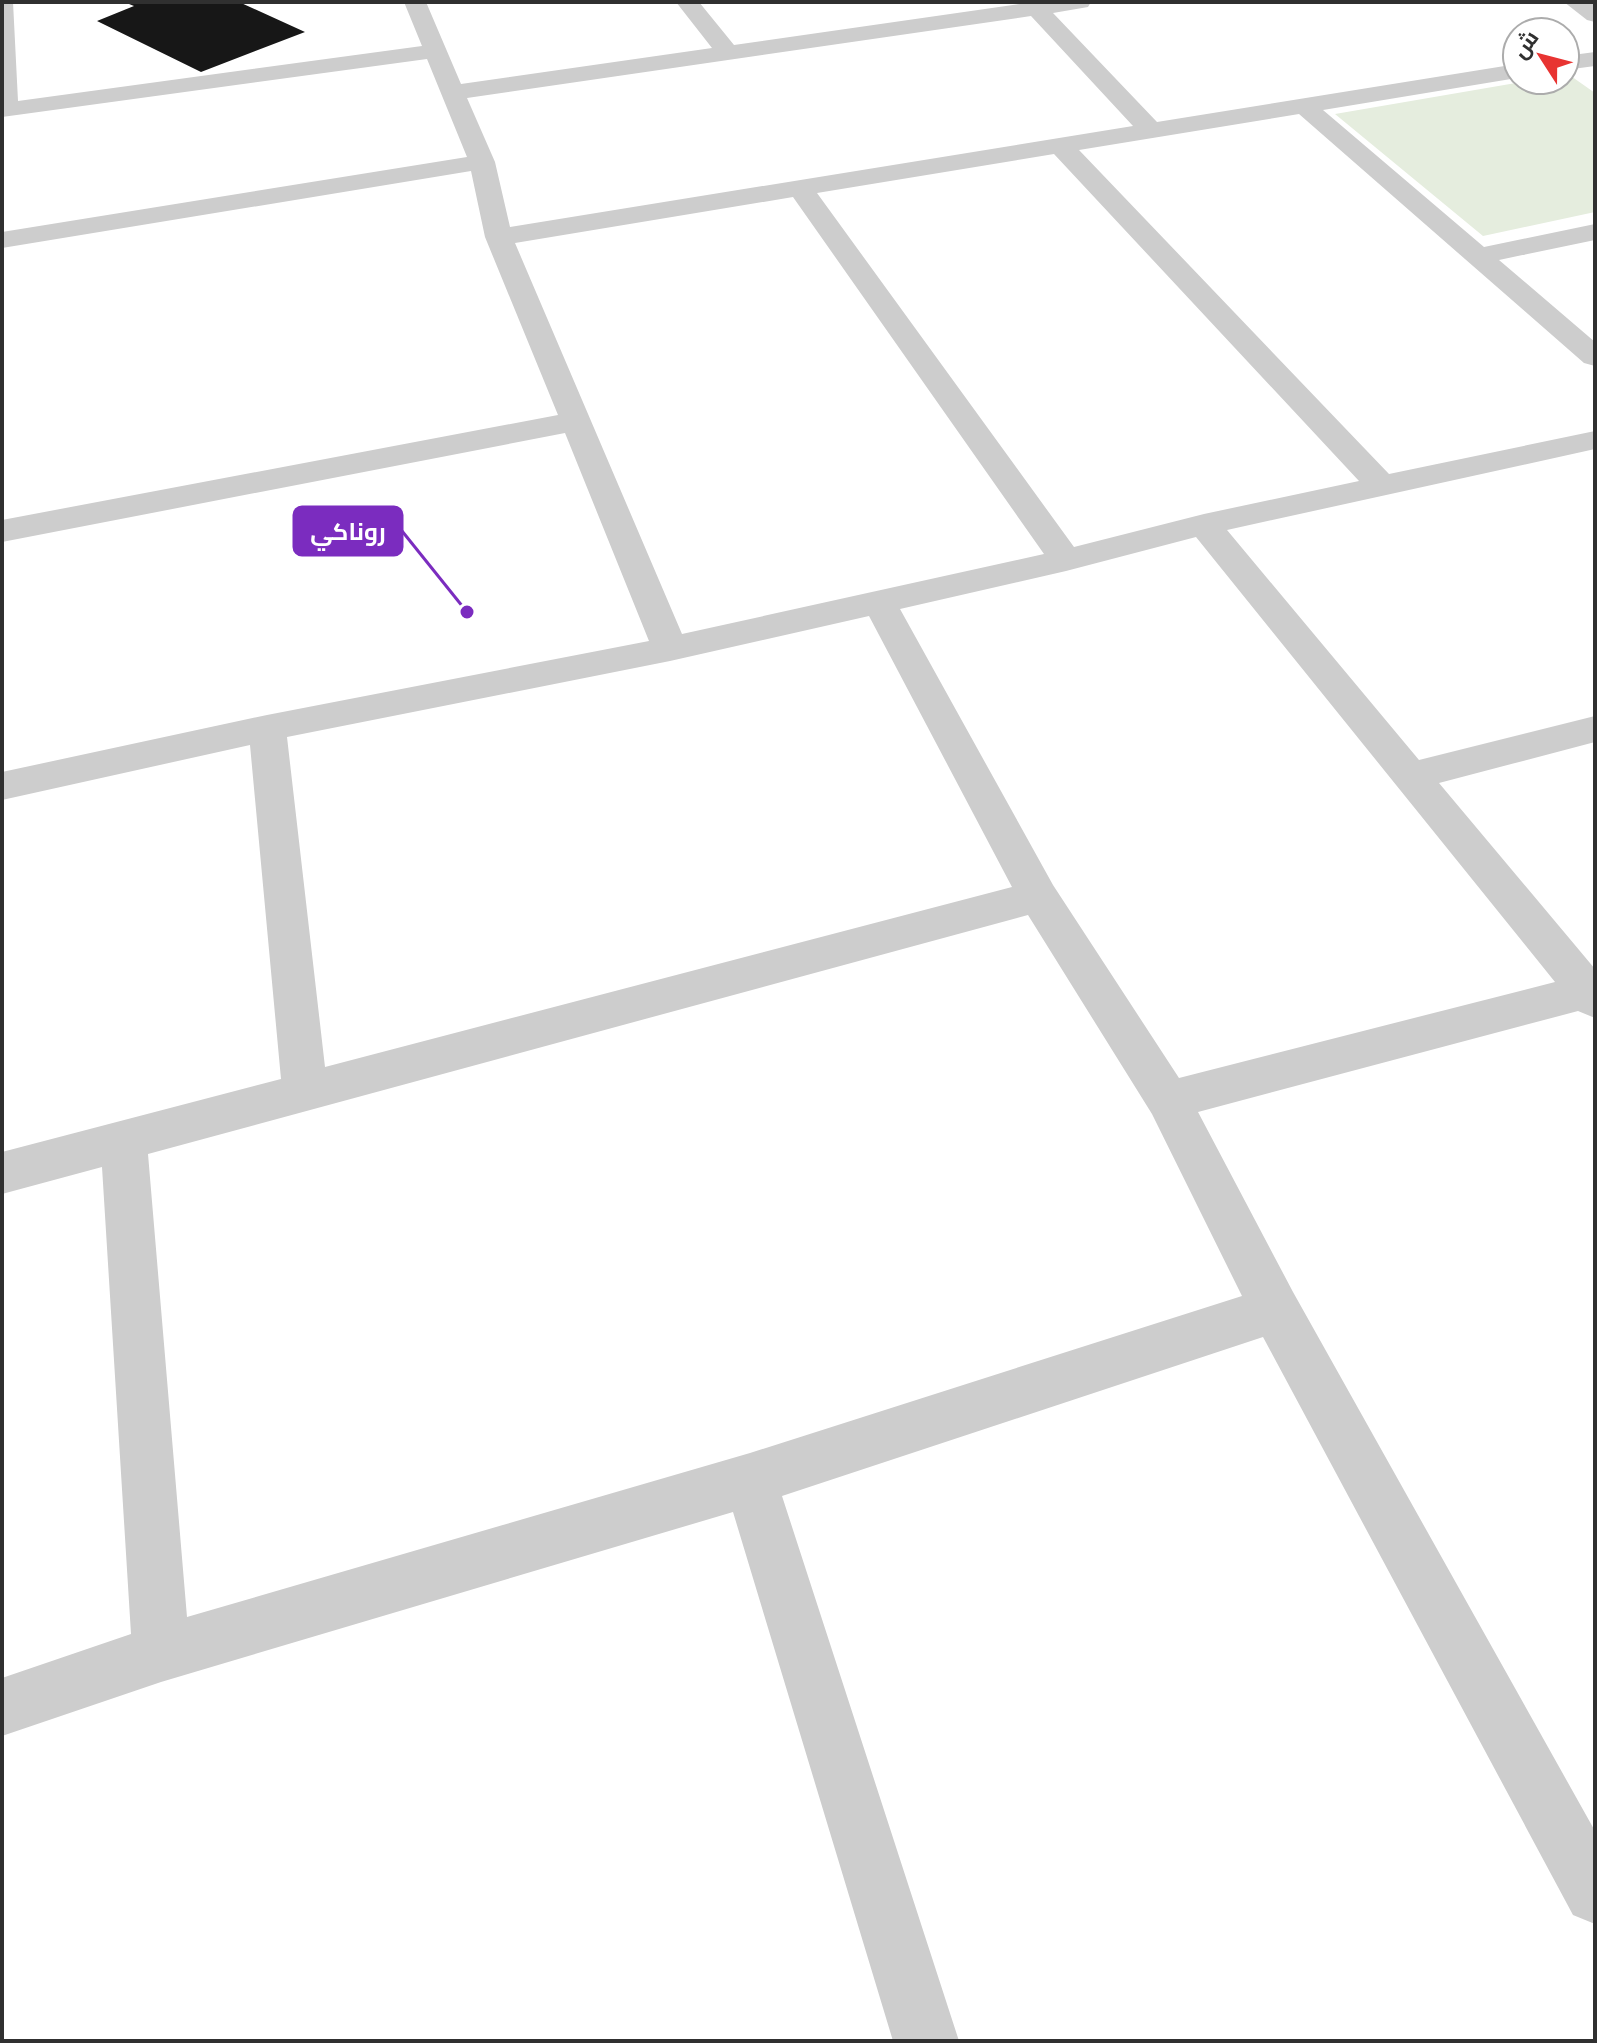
<svg xmlns="http://www.w3.org/2000/svg" width="1597" height="2043" viewBox="0 0 1597 2043" font-family="Helvetica,Cairo,sans-serif">
<rect width="100%" height="100%" fill="#fff"/>
<path fill="#e5edde" d="M1568,74L1595,93V212L1483,236L1335,114L1534,80H1565V75Z"/>
<path fill="#171717" d="M124,2H239L305,32L201,72L97,21L134,6Z"/>
<g fill="none" stroke-linecap="round" stroke-linejoin="round">
<g fill="#cdcdcd" fill-rule="evenodd">
<path d="M2,2H13L18,101L422,46L404,2H426L461,84L712,48L676,2H699L734,45L1033,2H1091L1088,7L1053,13L1157,122L1517,64V78L1323,110L1484,247L1595,224V240L1499,260L1595,342V366L1584,363L1299,114L1079,150L1389,474L1595,431V449L1227,530L1419,760L1595,716V742L1439,783L1595,969V1018L1578,1011L1198,1112L1293,1292L1595,1831V1924L1573,1915L1263,1337L782,1496L959,2041H893L733,1512L161,1682L2,1736V1678L131,1634L102,1167L2,1194V1152L281,1079L250,745L2,800V772L267,715L649,641L565,433L2,542V520L558,415L485,237L471,171L2,248V232L467,157L427,59L2,117ZM1031,16L1133,126L510,227L495,162L467,98ZM1054,154L1359,481L1204,514L1074,547L817,193ZM793,197L1044,554L682,634L515,243ZM1196,537L1555,982L1179,1078L1053,885L900,609L1066,571ZM869,616L1012,887L325,1067L287,737L670,661ZM1028,915L1152,1114L1242,1296L750,1453L187,1617L148,1154Z"/>
<path d="M1564,2H1590L1595,5V22L1587,20Z"/>
<path d="M1595,52V66L1565,70V56Z"/>
</g>
</g>
<path fill="none" stroke="#7b2cbf" stroke-width="3" d="M467 612L402 531"/>
<circle fill="#7b2cbf" stroke="#fff" stroke-width="3" cx="467" cy="612" r="8"/>
<rect fill="#7b2cbf" stroke="#7b2cbf" stroke-width="3" x="294" y="507" width="108" height="48" rx="8"/>
<g font-size="24" text-anchor="middle" font-weight="bold" fill="#fff">
<text x="348" y="540">روناكي</text>
</g>
<rect width="1597" height="2043" fill="none" stroke="#303030" stroke-width="8"/>
<g transform="translate(1541 56) rotate(306)"><circle r="38" fill="#ffffff" stroke="#acacac" stroke-width="2"/>
<path d="M0-6L14 30L0 20L-14 30Z" fill="#e83432"/>
<text y="-12" font-size="22" font-weight="bold" text-anchor="middle" fill="#303030">ش</text>
</g>
</svg>
